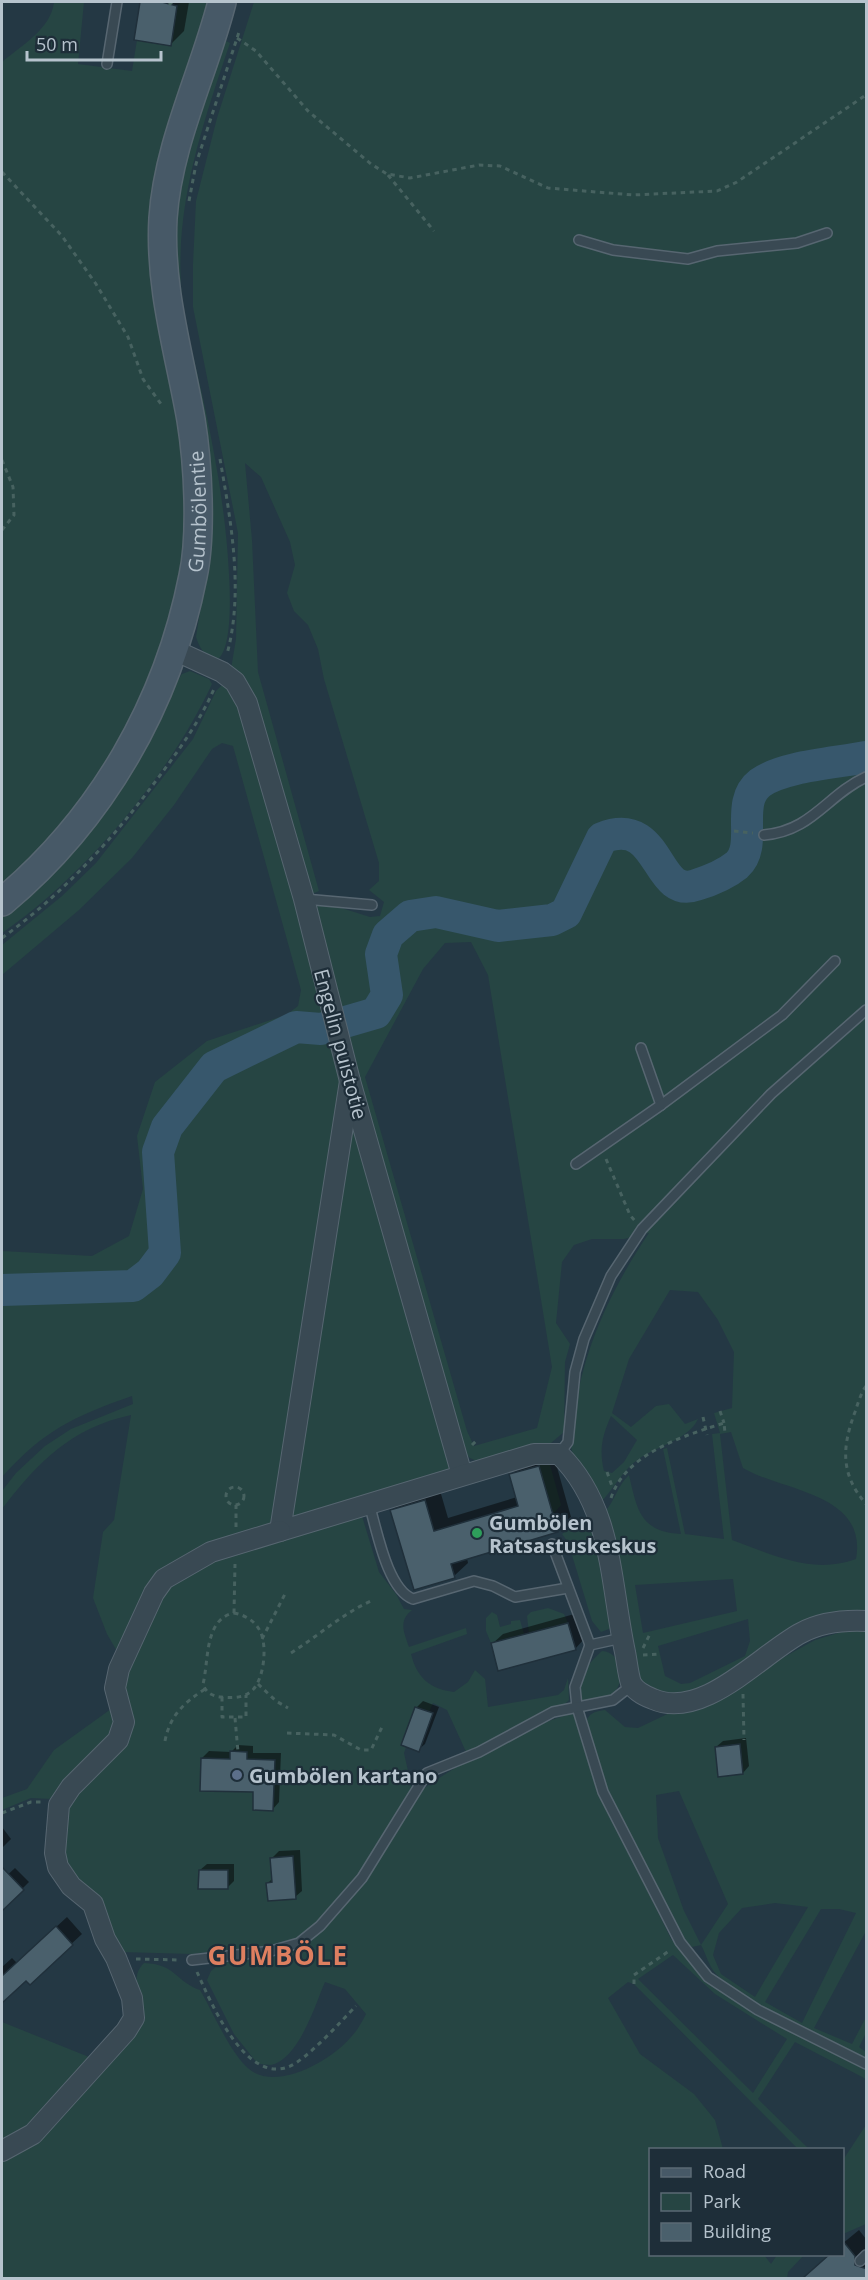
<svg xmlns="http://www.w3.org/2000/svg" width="868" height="2280" viewBox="0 0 868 2280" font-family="'Open Sans',sans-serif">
<rect width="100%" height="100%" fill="#243844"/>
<g fill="#264543" fill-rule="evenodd">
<path d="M54,2H84L78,64L132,71L137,40L171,46L177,6L182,2H212L154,207L150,279L178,425L185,492L182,573L164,646L144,701L76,813L2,889V62C22,45 51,29 54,2Z"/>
<path d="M254,2H866V1615H842L729,1679L669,1701L641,1685L604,1513C615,1501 617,1486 629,1475C637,1509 640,1532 681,1534L663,1449L667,1448L685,1534L724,1539L712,1434L720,1433L714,1413L732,1408L734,1352L718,1320L698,1292L670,1290L629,1359L612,1413L631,1427L656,1406L669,1404L685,1424L698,1419C689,1439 658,1446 640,1458C622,1470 615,1488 600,1503C591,1489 573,1462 571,1446C571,1437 573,1427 574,1418C582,1351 611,1289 649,1233L624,1239H592L574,1245L562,1262L556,1323L570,1344L565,1362L564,1432L545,1448L481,1463L470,1458L460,1448L311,906L332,905L370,917L380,916L384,902L369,890L379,881V863L324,679L318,649L308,625L294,611L287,593L295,565L290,542L261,477L245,463L252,540L258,672L319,891L312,894L231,669L236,639L238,533L193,307V264L196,201L217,118ZM471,942L488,975L552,1367L537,1428L474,1446L467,1431L365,1077L423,969L445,943ZM611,1416L637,1440L624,1462L612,1473L604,1471C599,1450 602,1436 611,1416ZM731,1432L743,1468C781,1491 868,1493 856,1559C812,1575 773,1555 732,1540L720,1434ZM733,1579L737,1611L643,1633L635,1585ZM748,1619L750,1641L745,1656L690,1683L681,1684L665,1676L658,1646Z"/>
<path d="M224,40L230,43C203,123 176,201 181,286C184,326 196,364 204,403C216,459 226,515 229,574C230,591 233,653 216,660C204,655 200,649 196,637L208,560L183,343L174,226L179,185L192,133Z"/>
<path d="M190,671L209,679L212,684C171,773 83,878 2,933V914L143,750L176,683L182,674Z"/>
<path d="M223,684L228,687L244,715L451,1462L449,1471L362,1516L379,1572L396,1594L404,1609L412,1610C398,1621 404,1632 409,1647L466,1628L467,1634L411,1654C417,1678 430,1689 454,1692L468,1682L475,1670L485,1679L488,1707L558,1695L564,1690L568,1678L569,1700L562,1707L467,1754L447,1710L433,1703L429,1712L415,1707L401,1745L406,1747L404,1753L412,1789L419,1792C460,1762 524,1727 573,1713L593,1778L671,1939L749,2008L784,2029L866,2070V2079L795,2042L758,2099L809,2149H798L634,1984L628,1982L608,1998L640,2054L694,2094L715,2120L723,2149L650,2150V2254L764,2255L771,2264L777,2255H804L788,2272L787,2278H2V2022L89,2057L113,2058C120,2050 137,2037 140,2026C147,2004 126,1980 144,1963C176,1964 176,1982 200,1990C213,2012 230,2053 249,2069C277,2092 332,2060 351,2037C357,2031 362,2022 366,2014L345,1989L325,1982C315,2005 299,2059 271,2065C267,2065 261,2064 257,2063L234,2034L207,1980L211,1971L226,1958L224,1950L192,1954L120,1952L109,1931L107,1913L72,1877L63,1853L52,1799L31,1798L2,1810V1798L27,1789L54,1750L111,1709L118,1653L107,1634L93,1598L103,1532L114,1520L131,1415C71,1428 38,1462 2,1509V1491L16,1473L45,1446L71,1429L133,1404L132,1396C74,1416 43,1431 2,1477V1251L92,1256L129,1236L143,1189L137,1136L155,1082L207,1041L286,1015L298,1006L301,990L233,746L222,743L212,749L174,805L132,858L79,910L2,975V945L62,896L96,863L193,739L216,691ZM673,1955L715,1994L787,2039L753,2093L638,1979Z"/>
<path d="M545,1461L550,1465L561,1505L553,1514L538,1463Z"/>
<path d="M591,1513L614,1627L601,1632L592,1621L568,1542L562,1534Z"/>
<path d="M548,1608L564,1614L568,1623L529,1633L527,1616L531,1612Z"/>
<path d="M492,1612L497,1615L500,1627L511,1624V1621L520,1620L524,1634L491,1643L486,1631V1618Z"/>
<path d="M858,1627H866V1931L814,2028L852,2044L866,2017V2033L859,2047L866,2052V2062C825,2041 745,2007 716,1974C709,1967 706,1954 701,1945L692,1947L680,1936L606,1790L585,1726C588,1713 593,1712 605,1710L625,1727L638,1728L768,1666L815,1640ZM679,1791L728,1904L701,1945L684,1911L658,1838L656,1795ZM775,1903L808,1907L755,1997L721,1974L713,1955L719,1933L742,1908ZM821,1909H839L856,1913L802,2023L765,2002Z"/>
<path d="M602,1651C623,1652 627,1684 611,1695C603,1701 593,1702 584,1703C567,1686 589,1663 602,1651Z"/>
<path d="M866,2125V2224L843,2234V2160Z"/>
</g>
<g fill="#0007">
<path d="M142,2H189L184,31L170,45L135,39Z"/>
<path d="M553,1453L571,1517L558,1531L467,1558L468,1563L454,1576L392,1510L406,1497L439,1487L448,1518L517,1497L511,1475L524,1461Z"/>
<path d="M578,1613L585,1638L575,1649L492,1644L503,1634Z"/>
<path d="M423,1701L439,1707L425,1744L418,1750L403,1744L417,1707Z"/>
<path d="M746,1738L749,1766L743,1773L716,1747L723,1741Z"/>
<path d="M238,1745L253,1746V1753H281L279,1802L273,1809L255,1791L202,1758L209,1751L231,1752Z"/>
<path d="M2,1827L11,1839L2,1848Z"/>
<path d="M300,1850L302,1891L295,1897L268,1883L273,1878L272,1858L279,1851Z"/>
<path d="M207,1864H234V1881L227,1888L200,1870Z"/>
<path d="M15,1868L29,1882L2,1909V1880Z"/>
<path d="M67,1917L82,1934L30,1982L26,1978L2,2001V1967L12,1958L17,1963Z"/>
<path d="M859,2230L866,2239V2278H804L842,2254V2244Z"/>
</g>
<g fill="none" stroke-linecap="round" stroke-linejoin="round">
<path stroke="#37576c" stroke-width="32" d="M2,1290L133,1286L150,1273L165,1253L158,1152L167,1127L214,1067L296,1027L321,1029L376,1013L387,995L381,954L388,935L410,916L436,912L498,926L552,920L566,913L602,838C662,814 654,900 696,885C709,881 726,874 737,865C759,845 734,803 760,783C783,766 837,763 866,757"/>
</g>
<g fill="#4a606c" stroke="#20303b" stroke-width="1.5">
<path d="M140,2H162L177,6L171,46L134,40Z"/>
<path d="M539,1466L558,1532L451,1564L455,1578L414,1590L390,1510L425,1500L434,1531L518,1506L509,1474Z"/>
<path d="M568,1623L576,1650L498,1671L491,1643Z"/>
<path d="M415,1707L433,1713L419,1752L401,1745Z"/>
<path d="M740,1744L743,1774L718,1777L715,1747Z"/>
<path d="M230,1751L247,1752V1759L275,1760L273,1811L253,1810V1792L200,1791L201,1758L230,1759Z"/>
<path d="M293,1856L296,1899L268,1901L266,1883L272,1882L270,1858Z"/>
<path d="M2,1867L24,1890L2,1911Z"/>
<path d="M199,1870H228V1889H198Z"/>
<path d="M56,1926L73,1945L30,1985L26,1981L2,2003V1976Z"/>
<path d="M843,2241L855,2256V2265L867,2269V2278H803L830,2254H843Z"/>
</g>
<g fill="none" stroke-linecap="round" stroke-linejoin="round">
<defs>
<g id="lane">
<path d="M107,64L117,2"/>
<path d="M579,240L613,250L688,259L717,251L797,243L827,233"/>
<path d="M764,835C812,831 827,795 866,777"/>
<path d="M304,899L372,905"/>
<path d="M641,1048L661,1105"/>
<path d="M576,1164L661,1105L782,1015L835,961"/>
<path d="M559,1454L568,1442L575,1372L584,1339L611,1276L642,1229L771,1094L866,1010"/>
<path d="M369,1504C377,1530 387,1589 413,1599L474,1581L493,1586L515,1597L568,1588"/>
<path d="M552,1544L590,1645"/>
<path d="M622,1638L590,1645L575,1687L577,1707L603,1792L680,1942L708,1977L758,2010L866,2064"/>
<path d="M192,1960L271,1951L299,1943L320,1926L362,1878L427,1773L479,1752L553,1712L613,1700L632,1685"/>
<path d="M860,2261L866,2255"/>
</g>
<g id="street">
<path d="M174,650L222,672L235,682L247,703L304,899L350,1081L462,1475"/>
<path d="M350,1081L280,1531L534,1454H559C613,1507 610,1582 625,1652C627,1662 628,1674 631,1683C635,1691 645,1696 653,1699C703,1721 761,1654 801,1633C821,1622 844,1620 866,1621"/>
<path d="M2,2151L33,2134L126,2031L134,2018L132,1998L116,1958L105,1939L93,1904L71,1886L58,1867L55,1853L59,1805L71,1787L118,1740L124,1722L115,1688L119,1669L154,1593L164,1579L211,1552L280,1531"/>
</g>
<g id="secondary">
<path id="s1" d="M2,902C102,819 168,703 193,576C202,534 198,463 191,420C179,352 159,288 163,218C168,143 204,73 222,2"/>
</g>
</defs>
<use href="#lane" stroke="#576671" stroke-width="12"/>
<use href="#street" stroke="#576671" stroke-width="22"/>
<use href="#secondary" stroke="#576671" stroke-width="30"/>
<g stroke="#476260" stroke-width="3" stroke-dasharray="4.5 4.5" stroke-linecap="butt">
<path d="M169,5L172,2"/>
<path d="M237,38L256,51L308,111L371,164L387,174L410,178L479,165L500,166L548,188L633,195L717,191L737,182L866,95"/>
<path d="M2,172L62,236L96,284L128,337L143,379L161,404H165"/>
<path d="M388,175L434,231"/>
<path d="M189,201L196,164L239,32"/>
<path d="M220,459C231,522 244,592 227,654"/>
<path d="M2,460L13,487L14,515L2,530"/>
<path d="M734,831L753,833"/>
<path d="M2,938C64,893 113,839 158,778C179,750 200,721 214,689"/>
<path d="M606,1159L630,1215L635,1221"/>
<path d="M866,1386C861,1393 858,1403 855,1412C842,1447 840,1474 866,1504"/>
<path d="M720,1411L724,1423"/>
<path d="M703,1417L707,1435"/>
<path d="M472,1445L478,1439"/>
<path d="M607,1472L613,1489"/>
<circle cx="235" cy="1496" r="9"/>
<path d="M611,1498C625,1454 683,1436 724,1423L725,1433"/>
<path d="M236,1527V1505"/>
<path d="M234,1613C245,1615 255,1621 260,1631C268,1646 264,1684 249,1693C242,1698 230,1698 221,1697C212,1696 206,1693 203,1684C209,1661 204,1619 234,1613Z"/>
<path d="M234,1613L235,1564"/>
<path d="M262,1639L285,1594"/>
<path d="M643,1648L650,1634"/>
<path d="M291,1653C318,1636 342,1614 371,1601"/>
<path d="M643,1655L659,1654"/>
<path d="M258,1684L276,1701L288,1708"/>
<path d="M743,1694L744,1740"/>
<path d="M222,1697V1717H246V1695"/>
<path d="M235,1718L238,1752"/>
<path d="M287,1733L334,1735L361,1750H371L383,1725"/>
<path d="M165,1741C170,1715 184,1703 205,1689"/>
<path d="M2,1813L31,1802H43"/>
<path d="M136,1959L180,1960"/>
<path d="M197,1972C211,2003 245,2083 288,2067C307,2060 341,2021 356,2006"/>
<path d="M634,1984V1975L669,1951"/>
</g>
<use href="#lane" stroke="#394953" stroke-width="9"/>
<use href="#street" stroke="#394953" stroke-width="20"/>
<use href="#secondary" stroke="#475967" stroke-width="27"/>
</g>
<circle fill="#2e9e5b" stroke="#1e2e39" stroke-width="2" cx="477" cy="1533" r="6"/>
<circle fill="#5c6f8a" stroke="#1e2e39" stroke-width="2" cx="237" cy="1775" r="6"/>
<g text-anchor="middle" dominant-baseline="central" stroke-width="4.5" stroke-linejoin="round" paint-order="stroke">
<g font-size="20" fill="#b6c3cd" stroke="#1e2e39">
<text stroke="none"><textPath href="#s1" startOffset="450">Gumbölentie</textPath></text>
<text transform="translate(341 1044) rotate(75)">Engelin puistotie</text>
</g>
<g font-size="20" font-weight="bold" fill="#b6c3cd" stroke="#1e2e39" text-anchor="start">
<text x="489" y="1522">Gumbölen<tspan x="489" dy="23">Ratsastuskeskus</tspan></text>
<text x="249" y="1775">Gumbölen kartano</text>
</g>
<g font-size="26" font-weight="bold" letter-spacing="1.5" fill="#de7f60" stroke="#1e2e39">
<text x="278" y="1955">GUMBÖLE</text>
</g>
</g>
<rect width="868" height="2280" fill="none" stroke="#b6c3cd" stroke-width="6"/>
<rect x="649" y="2148" width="195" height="108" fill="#1e2e39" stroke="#5b6a74" stroke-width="1.5"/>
<rect x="661" y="2168" width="30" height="9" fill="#475967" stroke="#5b6a74" stroke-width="1.5"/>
<text x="703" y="2178" font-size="18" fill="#b6c3cd">Road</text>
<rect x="661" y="2193" width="30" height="18" fill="#264543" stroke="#5b6a74" stroke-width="1.5"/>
<text x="703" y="2208" font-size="18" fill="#b6c3cd">Park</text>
<rect x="661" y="2223" width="30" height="18" fill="#4a606c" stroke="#5b6a74" stroke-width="1.5"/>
<text x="703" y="2238" font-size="18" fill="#b6c3cd">Building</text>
<path d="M27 51v9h134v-9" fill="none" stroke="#b6c3cd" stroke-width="3"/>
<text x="36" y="51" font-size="18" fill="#b6c3cd" stroke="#1e2e39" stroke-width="4.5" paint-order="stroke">50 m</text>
</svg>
